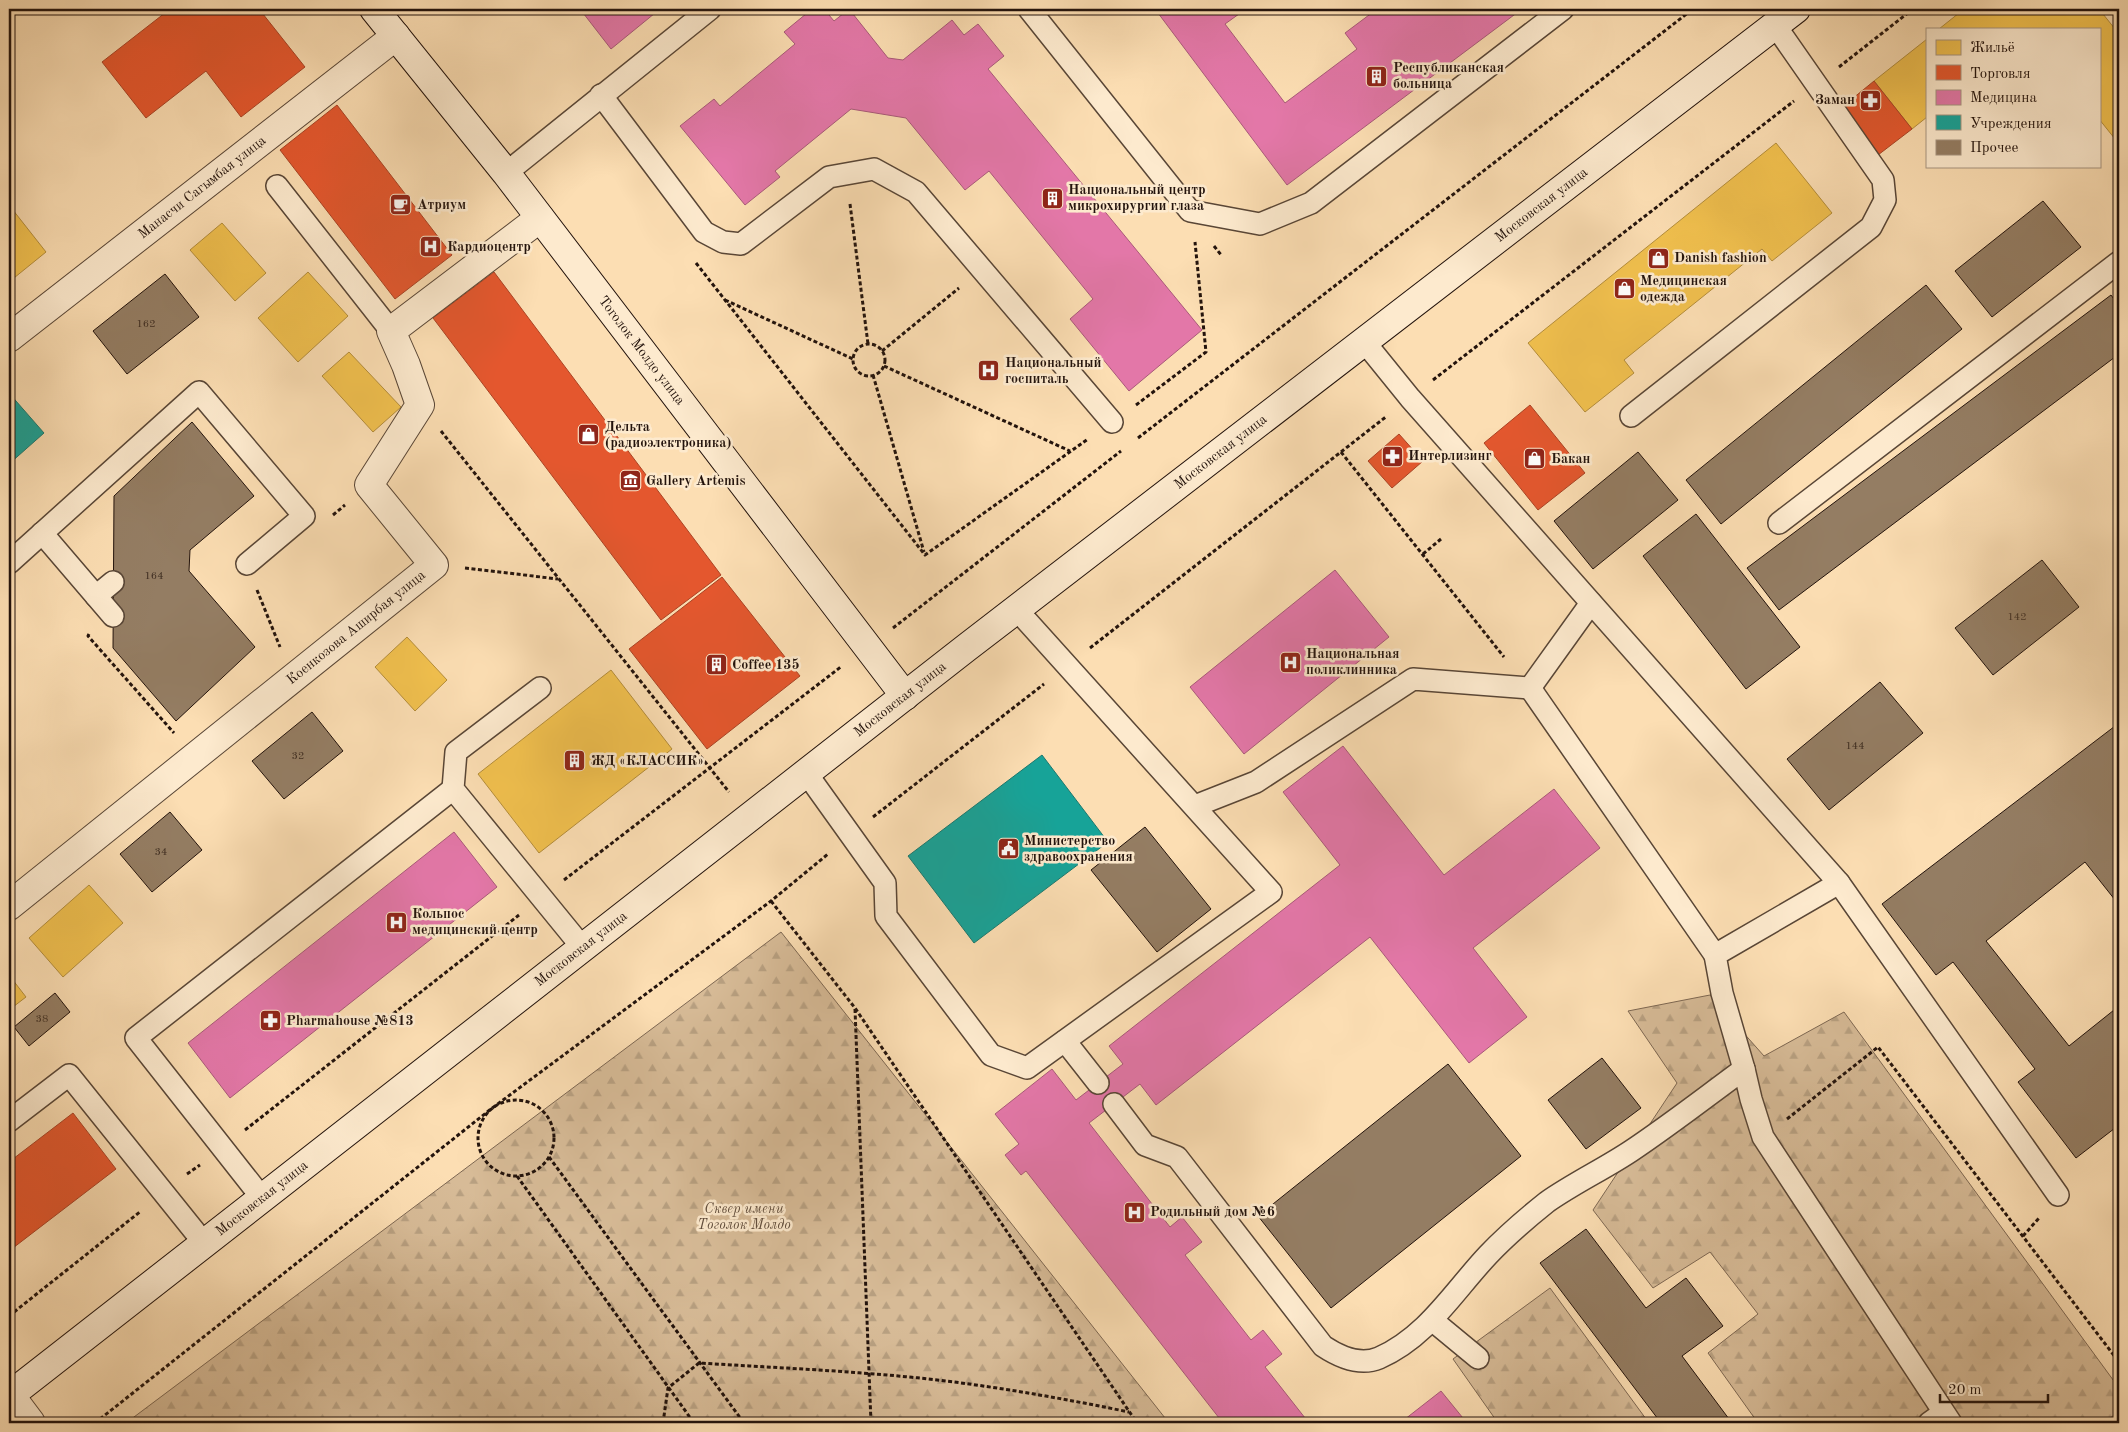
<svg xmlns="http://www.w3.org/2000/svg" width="2128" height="1432" viewBox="0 0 2128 1432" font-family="'Old Standard TT',serif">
<defs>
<pattern id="forest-firs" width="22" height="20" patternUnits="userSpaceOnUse" patternTransform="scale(1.25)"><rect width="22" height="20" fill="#d7bb97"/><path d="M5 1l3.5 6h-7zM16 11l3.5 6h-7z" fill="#b8a081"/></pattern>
</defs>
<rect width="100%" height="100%" fill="#fcdeb3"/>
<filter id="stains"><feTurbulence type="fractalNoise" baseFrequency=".004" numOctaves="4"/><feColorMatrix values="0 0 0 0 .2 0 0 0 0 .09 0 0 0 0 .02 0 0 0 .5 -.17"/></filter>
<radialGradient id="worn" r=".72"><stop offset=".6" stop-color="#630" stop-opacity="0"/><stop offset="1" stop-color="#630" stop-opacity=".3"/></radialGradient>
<g fill="url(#forest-firs)" stroke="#7d6752">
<path d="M781,932L1169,1423H126Z"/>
<path d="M1710,995L1764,1056L1844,1012L2119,1388V1411L2104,1423H1758L1708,1353L1758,1314L1710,1252L1653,1288L1593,1210L1677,1083L1628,1011Z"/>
<path d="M1550,1288L1649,1423H1498L1453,1359Z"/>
</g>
<g fill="#f2c14e" stroke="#b48d3a">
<path d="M1964,9H2099L2119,34V144L2099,119V29H1939Z"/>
<path d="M1927,39V117L1912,129L1874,81Z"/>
<path d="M1776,143L1832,213L1772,261L1762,249L1624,360L1634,373L1585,412L1528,343Z"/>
<path d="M9,205L46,252L9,282Z"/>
<path d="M222,223L266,273L235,301L190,250Z"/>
<path d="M308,272L348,316L298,362L258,318Z"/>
<path d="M349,352L401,407L373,432L322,376Z"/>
<path d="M407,637L447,680L415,711L375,667Z"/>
<path d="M611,670L672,749L539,853L478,774Z"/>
<path d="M89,885L123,923L63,977L29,938Z"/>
<path d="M9,975L26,997L9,1010Z"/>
</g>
<g fill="#e4572e" stroke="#aa4324">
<path d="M170,9H259L305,67L241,117L206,71L146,118L102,62Z"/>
<path d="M1874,81L1912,129L1878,155L1841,108Z"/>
<path d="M337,105L452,255L395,299L280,150Z"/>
<path d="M494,272L721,575L661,620L433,318Z"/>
<path d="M1530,405L1585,473L1538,510L1484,443Z"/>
<path d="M1399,434L1423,461L1392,488L1368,461Z"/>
<path d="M722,577L800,676L707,749L629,649Z"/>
<path d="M73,1113L116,1169L9,1251V1162Z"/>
</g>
<g fill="#e377a8" stroke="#a95979">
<path d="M580,9H660L611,49Z"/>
<path d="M812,9H824L834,21L849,9L888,58L903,60L952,20L964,35L978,24L1004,56L988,69L1202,330L1129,391L1070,319L1093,299L989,171L965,190L906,118L851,109L775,171L780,177L745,205L680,126L714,99L720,106L795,44L784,32Z"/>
<path d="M1155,9H1246L1225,24L1285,103L1357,49L1345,33L1377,9H1522L1287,185Z"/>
<path d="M1335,570L1389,637L1244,754L1190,687Z"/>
<path d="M1343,746L1444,875L1554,789L1600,848L1473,948L1527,1017L1469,1063L1370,937L1156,1105L1140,1084L1089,1123L1170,1227L1182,1217L1202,1242L1185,1255L1251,1340L1263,1330L1282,1354L1265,1367L1309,1423H1223L1026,1171L1021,1175L1005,1155L1019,1144L995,1114L1052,1069L1076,1100L1123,1064L1109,1046L1340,865L1283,792Z"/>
<path d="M454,832L497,887L230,1098L188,1043Z"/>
<path d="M1441,1391L1467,1423H1400Z"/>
</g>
<g fill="#17a398" stroke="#1b786e">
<path d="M9,393L44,433L9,464Z"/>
<path d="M1042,755L1108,842L974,943L908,856Z"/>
</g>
<g fill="#947d63" stroke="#23130c">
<path d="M2043,201L2081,247L1992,317L1955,271Z"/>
<path d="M165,274L199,317L127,374L93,331Z"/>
<path d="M1926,285L1962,329L1721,524L1686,480Z"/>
<path d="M2111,295L2119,306V354L1779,610L1747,568Z"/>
<path d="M192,422L254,496L190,550L189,571L255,647L176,721L113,648L114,496Z"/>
<path d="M1638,452L1678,500L1593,569L1554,521Z"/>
<path d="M1696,514L1800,647L1746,689L1643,556Z"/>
<path d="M2042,560L2079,607L1993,675L1955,628Z"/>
<path d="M1880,682L1923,733L1829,810L1787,759Z"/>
<path d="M312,712L343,751L284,799L252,761Z"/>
<path d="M2119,723V905L2085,862L1986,941L2069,1046L2119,1006V1125L2076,1158L2018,1082L2035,1069L1953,962L1936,975L1882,904Z"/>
<path d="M170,812L202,850L152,892L120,854Z"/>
<path d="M1145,827L1211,909L1157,952L1091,870Z"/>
<path d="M55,993L70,1012L29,1046L14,1027Z"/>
<path d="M1602,1058L1641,1108L1586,1149L1548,1100Z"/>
<path d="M1448,1064L1521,1156L1331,1308L1258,1216Z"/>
<path d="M1586,1229L1646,1308L1686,1278L1723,1326L1682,1356L1732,1423H1661L1540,1263Z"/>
</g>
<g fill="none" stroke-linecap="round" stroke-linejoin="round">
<defs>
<g id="lane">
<path d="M1029,9L1190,211L1260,224L1311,203L1563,9"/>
<path d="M601,95L704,232L723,242L741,244L829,177L874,169L916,192L1112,422"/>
<path d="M506,173L710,9"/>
<path d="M277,186L391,331"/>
<path d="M1363,340L1410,398L1839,883L2058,1195"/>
<path d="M1631,416L1871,227L1885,200L1883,180L1775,25"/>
<path d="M1779,523L2119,262"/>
<path d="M42,533L113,616"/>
<path d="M9,563L199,392L304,516L247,564"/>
<path d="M96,596L113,582"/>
<path d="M540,688L456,752L453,789L582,947"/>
<path d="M1530,688L1715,955"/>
<path d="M1530,688L1591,603"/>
<path d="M807,774L885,883L886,916L991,1055L1027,1068L1271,892L1017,610"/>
<path d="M1195,806L1256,782L1413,679L1530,688"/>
<path d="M1065,1041L1098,1083"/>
<path d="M1744,1069L1722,993L1715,955L1839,883"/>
<path d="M1114,1104L1145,1145L1177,1157L1323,1346C1338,1356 1360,1366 1379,1358C1427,1337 1454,1291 1488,1255C1506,1236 1527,1218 1547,1202C1574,1183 1604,1169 1631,1151C1670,1125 1707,1096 1744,1069L1751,1099L1763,1137L1951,1423"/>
<path d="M9,1121L69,1075L204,1243"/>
<path d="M262,1198L136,1038L453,789"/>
<path d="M1432,1320L1478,1358"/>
<path d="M1929,1423L1943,1413"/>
</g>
<g id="street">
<path id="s1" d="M9,338L396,36"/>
<path id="s2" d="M9,906L434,565L369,485L420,405L406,365L391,331L540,218"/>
<path d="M10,1395L31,1423"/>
</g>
<g id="secondary">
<path id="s3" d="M374,9L506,173L905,696"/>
<path id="s4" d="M9,1396L966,648L1796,9"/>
</g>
</defs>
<use href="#lane" stroke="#594636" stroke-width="24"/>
<use href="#street" stroke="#594636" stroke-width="30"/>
<use href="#secondary" stroke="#23130c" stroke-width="30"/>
<g stroke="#23130c" stroke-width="3" stroke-dasharray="4 2.5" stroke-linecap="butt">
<path d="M1839,67L1913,9"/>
<path d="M850,204L868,344"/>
<path d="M1214,246L1222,256"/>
<path d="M696,263L925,555L1088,439"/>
<path d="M725,300L853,359"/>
<circle cx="869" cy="360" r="16"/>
<path d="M882,351L959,288"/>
<path d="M884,366L1070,451"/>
<path d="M873,375L924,552"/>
<path d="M1433,380L1794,101"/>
<path d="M1136,405L1206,352L1195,242"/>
<path d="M441,431L729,792"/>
<path d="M1138,438L1693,9"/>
<path d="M1341,452L1504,657"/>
<path d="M333,515L345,505"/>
<path d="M1423,554L1441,539"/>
<path d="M465,568L558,579"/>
<path d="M257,590L280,647"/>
<path d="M893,628L1121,451"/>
<path d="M89,634L88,636L174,733"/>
<path d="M1090,648L1387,416"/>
<path d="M873,817L1044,684"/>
<path d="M564,880L842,666"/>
<path d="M771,901L855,1008L1137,1423"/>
<path d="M855,1009L871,1423"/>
<circle cx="516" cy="1138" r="38"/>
<path d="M1787,1119L1878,1047L2119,1362"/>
<path d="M245,1130L519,915"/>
<path d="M549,1157L744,1423"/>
<path d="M187,1174L200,1165"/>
<path d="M517,1176L694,1423"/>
<path d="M2023,1236L2039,1218"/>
<path d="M9,1316L141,1211"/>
<path d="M95,1423L491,1109L771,901L828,854"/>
<path d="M663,1423L668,1388L699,1363C794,1369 889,1372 983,1386C1032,1393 1080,1402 1129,1412"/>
</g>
<use href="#lane" stroke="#fdeace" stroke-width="21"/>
<use href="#street" stroke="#fdeace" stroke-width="28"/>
<use href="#secondary" stroke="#fdeace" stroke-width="28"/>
</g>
<defs>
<symbol id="building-square" viewBox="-11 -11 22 22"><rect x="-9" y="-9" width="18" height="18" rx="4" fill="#8f2418" stroke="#fdeace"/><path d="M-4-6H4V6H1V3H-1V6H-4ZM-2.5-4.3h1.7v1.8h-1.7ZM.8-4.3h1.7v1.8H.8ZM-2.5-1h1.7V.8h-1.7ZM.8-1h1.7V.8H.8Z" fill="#fff"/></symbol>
<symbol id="pharmacy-square" viewBox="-11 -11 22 22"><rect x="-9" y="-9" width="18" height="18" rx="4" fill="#8f2418" stroke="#fdeace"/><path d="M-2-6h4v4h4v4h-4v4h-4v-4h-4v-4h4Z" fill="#fff"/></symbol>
<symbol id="cafe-square" viewBox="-11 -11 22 22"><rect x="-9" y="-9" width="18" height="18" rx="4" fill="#8f2418" stroke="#fdeace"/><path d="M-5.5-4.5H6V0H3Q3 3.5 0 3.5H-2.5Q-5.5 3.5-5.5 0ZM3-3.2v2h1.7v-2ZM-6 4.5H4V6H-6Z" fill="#fff"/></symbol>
<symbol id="hospital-square" viewBox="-11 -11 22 22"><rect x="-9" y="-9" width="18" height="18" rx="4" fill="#8f2418" stroke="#fdeace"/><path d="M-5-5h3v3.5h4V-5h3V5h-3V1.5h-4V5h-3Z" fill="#fff"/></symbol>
<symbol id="shop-square" viewBox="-11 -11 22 22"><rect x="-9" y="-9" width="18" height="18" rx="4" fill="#8f2418" stroke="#fdeace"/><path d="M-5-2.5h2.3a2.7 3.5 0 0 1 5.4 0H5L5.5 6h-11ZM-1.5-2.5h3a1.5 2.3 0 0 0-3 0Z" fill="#fff"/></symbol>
<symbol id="museum-square" viewBox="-11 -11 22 22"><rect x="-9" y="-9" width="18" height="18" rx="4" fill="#8f2418" stroke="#fdeace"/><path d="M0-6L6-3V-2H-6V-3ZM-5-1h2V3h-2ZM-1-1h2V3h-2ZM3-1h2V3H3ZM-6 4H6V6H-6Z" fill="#fff"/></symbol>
<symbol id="civic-square" viewBox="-11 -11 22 22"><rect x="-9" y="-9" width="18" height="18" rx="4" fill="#8f2418" stroke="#fdeace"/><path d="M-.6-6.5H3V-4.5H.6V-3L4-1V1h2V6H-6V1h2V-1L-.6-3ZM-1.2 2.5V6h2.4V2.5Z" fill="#fff"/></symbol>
</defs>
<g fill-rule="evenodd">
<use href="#building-square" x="1364" y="64" width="25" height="25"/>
<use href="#pharmacy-square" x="1858" y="88" width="25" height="25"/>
<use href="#building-square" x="1040" y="186" width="25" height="25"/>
<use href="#cafe-square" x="388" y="192" width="25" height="25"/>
<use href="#hospital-square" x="418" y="234" width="25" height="25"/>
<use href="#shop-square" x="1646" y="246" width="25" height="25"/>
<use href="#shop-square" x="1612" y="276" width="25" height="25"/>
<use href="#hospital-square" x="976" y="358" width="25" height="25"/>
<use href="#shop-square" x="576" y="422" width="25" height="25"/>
<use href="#pharmacy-square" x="1380" y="444" width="25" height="25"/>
<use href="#shop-square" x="1522" y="446" width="25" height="25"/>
<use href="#museum-square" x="618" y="468" width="25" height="25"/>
<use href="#hospital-square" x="1278" y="650" width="25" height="25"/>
<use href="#building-square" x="704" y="652" width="25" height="25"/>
<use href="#building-square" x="562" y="748" width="25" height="25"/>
<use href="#civic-square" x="996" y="836" width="25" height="25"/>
<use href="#hospital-square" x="384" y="910" width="25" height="25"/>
<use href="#pharmacy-square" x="258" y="1008" width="25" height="25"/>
<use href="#hospital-square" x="1122" y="1200" width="25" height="25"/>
</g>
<g text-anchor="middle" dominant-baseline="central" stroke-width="5" stroke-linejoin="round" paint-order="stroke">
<g font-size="11" fill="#3f2e22">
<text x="146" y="324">162</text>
<text x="154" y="576">164</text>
<text x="2017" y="617">142</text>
<text x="1855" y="746">144</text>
<text x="298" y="756">32</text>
<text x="161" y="852">34</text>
<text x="42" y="1019">38</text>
</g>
<g font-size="14" font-weight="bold" fill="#23130c" stroke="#fdeace" text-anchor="start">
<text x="1393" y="68">Республиканская<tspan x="1393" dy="16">больница</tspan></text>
<text x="1855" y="100" text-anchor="end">Заман</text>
<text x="1068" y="190">Национальный центр<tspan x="1068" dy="16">микрохирургии глаза</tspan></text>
<text x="417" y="205">Атриум</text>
<text x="447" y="247">Кардиоцентр</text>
<text x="1674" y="258">Danish fashion</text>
<text x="1640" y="281">Медицинская<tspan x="1640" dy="16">одежда</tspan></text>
<text x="1005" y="363">Национальный<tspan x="1005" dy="16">госпиталь</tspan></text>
<text x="605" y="427">Дельта<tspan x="605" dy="16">(радиоэлектроника)</tspan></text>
<text x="1408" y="456">Интерлизинг</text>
<text x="1551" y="459">Бакан</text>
<text x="646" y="481">Gallery Artemis</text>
<text x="1306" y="654">Национальная<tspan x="1306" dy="16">поликлинника</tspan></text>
<text x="732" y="665">Coffee 135</text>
<text x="591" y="761">ЖД «КЛАССИК»</text>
<text x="1024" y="841">Министерство<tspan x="1024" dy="16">здравоохранения</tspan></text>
<text x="412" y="914">Кольпос<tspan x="412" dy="16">медицинский центр</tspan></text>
<text x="286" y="1021">Pharmahouse №813</text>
<text x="1150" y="1212">Родильный дом №6</text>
</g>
<g font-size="14" fill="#23130c" stroke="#fdeace">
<text stroke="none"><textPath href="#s1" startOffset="245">Манасчи Сагымбая улица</textPath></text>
<text stroke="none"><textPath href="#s4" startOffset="1941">Московская улица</textPath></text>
<text stroke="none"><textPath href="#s3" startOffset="434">Тоголок Молдо улица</textPath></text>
<text stroke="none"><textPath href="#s4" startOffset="1536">Московская улица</textPath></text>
<text stroke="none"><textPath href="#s2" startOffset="445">Коенкозова Аширбая улица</textPath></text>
<text stroke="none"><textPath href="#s4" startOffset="1131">Московская улица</textPath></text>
<text stroke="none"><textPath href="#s4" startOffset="726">Московская улица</textPath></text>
<text stroke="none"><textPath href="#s4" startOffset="321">Московская улица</textPath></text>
</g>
<g font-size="14" font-style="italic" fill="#624e3d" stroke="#fdeace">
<text x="744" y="1209">Сквер имени<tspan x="744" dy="16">Тоголок Молдо</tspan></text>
</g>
</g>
<rect width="2128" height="1432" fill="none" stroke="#fcdeb3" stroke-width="30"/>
<rect x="10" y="10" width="2108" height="1412" fill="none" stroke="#23130c" stroke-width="2.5"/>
<rect x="15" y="15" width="2098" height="1402" fill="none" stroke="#23130c"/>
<rect x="1926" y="28" width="175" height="140" fill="#fdeace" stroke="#a69480"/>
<rect x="1936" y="40" width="25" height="15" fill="#f2c14e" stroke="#a69480"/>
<text x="1970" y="52" font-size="15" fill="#23130c">Жильё</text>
<rect x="1936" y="65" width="25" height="15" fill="#e4572e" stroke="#a69480"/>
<text x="1970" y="78" font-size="15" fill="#23130c">Торговля</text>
<rect x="1936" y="90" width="25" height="15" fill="#e377a8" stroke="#a69480"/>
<text x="1970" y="102" font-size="15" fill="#23130c">Медицина</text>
<rect x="1936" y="115" width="25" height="15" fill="#17a398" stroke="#a69480"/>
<text x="1970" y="128" font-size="15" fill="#23130c">Учреждения</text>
<rect x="1936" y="140" width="25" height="15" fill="#947d63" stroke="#a69480"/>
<text x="1970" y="152" font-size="15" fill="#23130c">Прочее</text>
<path d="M1940 1394v8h108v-8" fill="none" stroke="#23130c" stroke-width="2.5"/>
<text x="1948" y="1394" font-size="15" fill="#23130c" stroke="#fdeace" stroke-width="4" paint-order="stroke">20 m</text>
<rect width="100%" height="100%" filter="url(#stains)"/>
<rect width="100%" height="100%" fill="url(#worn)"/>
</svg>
